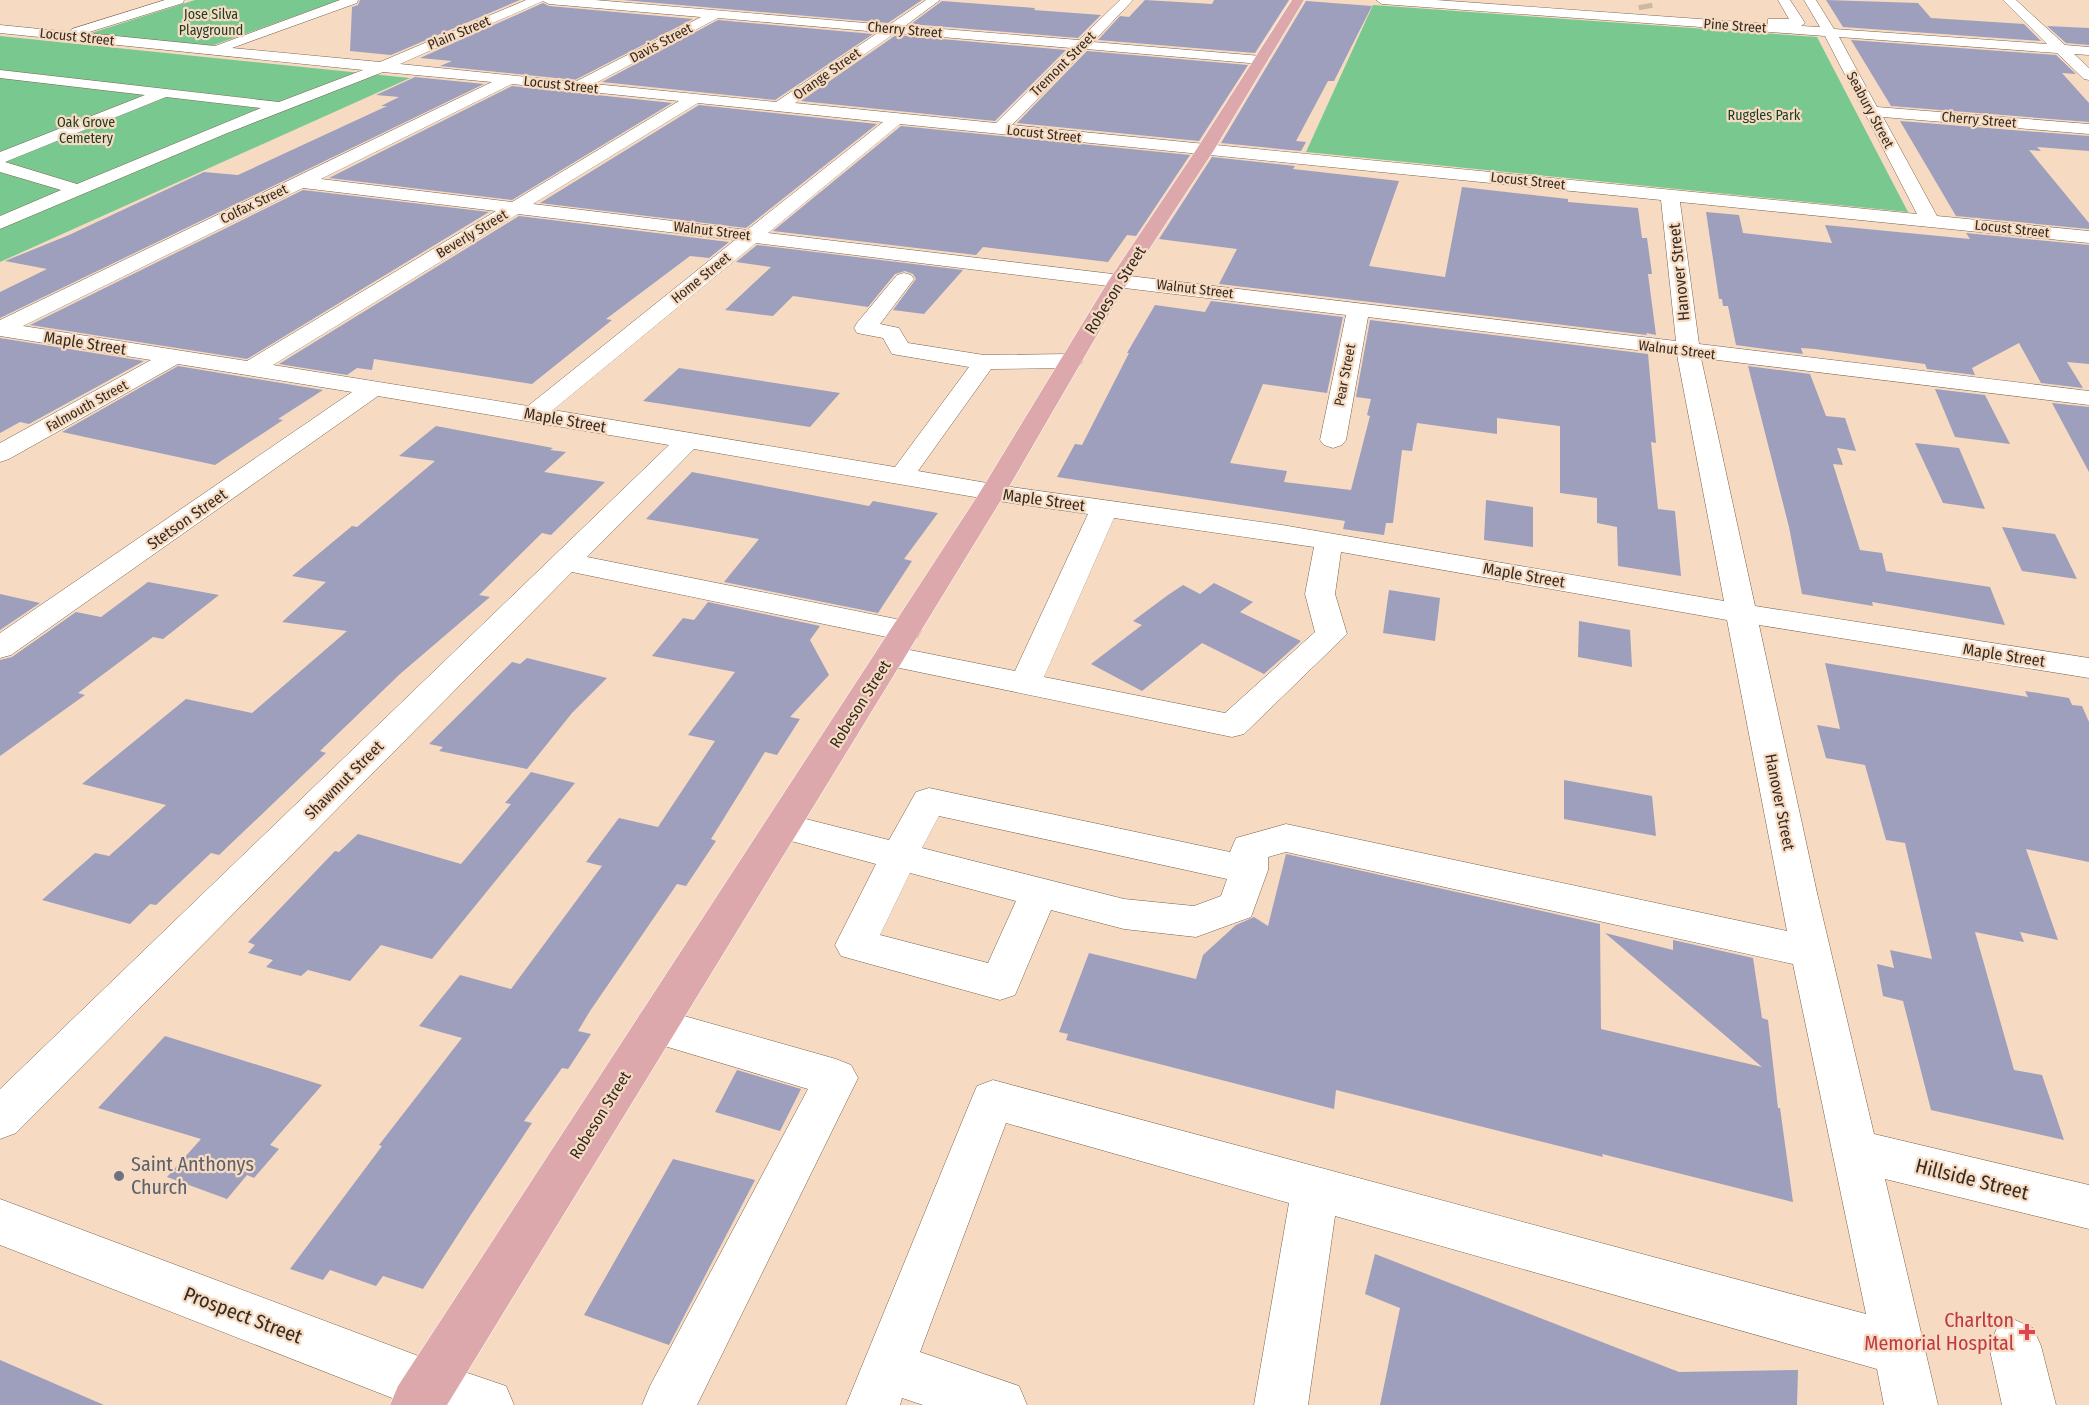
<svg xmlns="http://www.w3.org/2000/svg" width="2089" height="1405" viewBox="0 0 2089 1405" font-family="'Fira Sans Condensed',sans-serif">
<rect width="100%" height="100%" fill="#f6dbc2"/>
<g fill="#79c88f">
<path d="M195,0H340L211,46L88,34Z"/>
<path d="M1373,5L1817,37L1908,212L1306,152Z"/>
<path d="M0,36L410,78L0,262Z"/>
</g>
<g fill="#9e9ebd">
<path d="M360,0H520L391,55L350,51L352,7L358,5Z"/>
<path d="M622,0H922L888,23Z"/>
<path d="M1145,0L1212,4L1214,0H1289L1255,53L1098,40L1120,16L1129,17Z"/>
<path d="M1826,0L1918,3L1931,18L2024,24L2041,41L1843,27Z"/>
<path d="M942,1L1035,8L1034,10L1101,15L1078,38L911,24Z"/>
<path d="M1306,1L1372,6L1334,81H1328L1296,141L1306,142L1301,151L1221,143Z"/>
<path d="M543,3L549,6L693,19L575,80L440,66L452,61L420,58Z"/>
<path d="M718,20L873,34L775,100L602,82Z"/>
<path d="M2047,26L2089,28V45L2066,43Z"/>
<path d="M896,35L1066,50L995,121L801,101Z"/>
<path d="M1851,40L2056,55L2076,74L2062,73L2089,103V122L1891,106Z"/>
<path d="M1087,51L1248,65L1199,141L1017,123Z"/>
<path d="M415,77L484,84L0,318V292L47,269L5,261L69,235L204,172L238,175L387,106H381L399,97L376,95Z"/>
<path d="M512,86L672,103L512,200L329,178Z"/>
<path d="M699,105L877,124L746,228L540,203Z"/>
<path d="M1900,121L2089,136V151L2037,147L2041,151L2029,150L2089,223V229L1956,216Z"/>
<path d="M901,126L1190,155L1136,236L1127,235L1108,262L983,247L976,255L773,231Z"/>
<path d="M1212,157L1295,166L1293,169L1399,181L1369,266L1445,277L1462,187L1568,199V202L1638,208L1642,238H1647L1652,274H1648L1656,335L1646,333L1647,335L1219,284L1237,249L1159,239Z"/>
<path d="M303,190L489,212L247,359L30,325Z"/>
<path d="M1706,212L1739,215L1743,233L1832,243L1825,225L1970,239L1966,233L2089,245V364L2067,362L2083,388L2041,383L2019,343L1972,368L1975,375L1927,369L1925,364L1815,349L1801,348L1803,354L1736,345L1728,306H1723L1722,299H1719Z"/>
<path d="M519,216L729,242L709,258L690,256L606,319L612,320L532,384L374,359L372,370L357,368L347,375L279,364Z"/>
<path d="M757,245L963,270L924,314L893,310L916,279L913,274L905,271L895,274L868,307L793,296L773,316L725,310L771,267L736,262Z"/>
<path d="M1211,301L1343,317L1327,393L1263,384L1230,463L1287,471L1284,482L1351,490L1370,416L1367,415L1371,399L1356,397L1370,320L1648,354L1656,443L1651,442L1658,509L1675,511L1681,576L1618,566L1617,527L1597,523V498L1560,493V426L1497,418V434L1417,423L1412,451L1402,450L1393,523H1386L1384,535L1343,529L1345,521L1057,477L1075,444L1082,445L1129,353H1127L1155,305L1205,312Z"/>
<path d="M0,338L144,361L29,424L20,422L0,433Z"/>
<path d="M178,366L323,390L278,419L283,420L215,465L62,432Z"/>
<path d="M1748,366L1810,374L1826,416L1845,418L1856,451L1837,448L1843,465L1833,464L1860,550L1882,553L1886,571L1990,587L2005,625L1872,602L1873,606L1802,594L1789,527Z"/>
<path d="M679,368L840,393L810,427L643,401Z"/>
<path d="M1935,389L1985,395L2010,444L1955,437Z"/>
<path d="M2052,403L2089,407V472Z"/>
<path d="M436,426L553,448L550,450L566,452L544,472L605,482L551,535L542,533L479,595L490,597L400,674L320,751L326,753L219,855L211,853L156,905L150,904L130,924L42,900L95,853L109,856L166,805L82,784L186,699L252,713L347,631L282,622L326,582L292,576L352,526L357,527L435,461L399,456Z"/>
<path d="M1915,443L1959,448L1985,509L1943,503Z"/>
<path d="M692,472L869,506L873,501L938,513L904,559L912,561L878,613L724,582L759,539L646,519Z"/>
<path d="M1486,500L1533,507V547L1484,540Z"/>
<path d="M2002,527L2055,534L2077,579L2022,571Z"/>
<path d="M148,582L219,595L163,639L153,637L78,693L85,695L0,756V660L12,657L76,612L101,617Z"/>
<path d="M1214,583L1253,602L1240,612L1301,641L1264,674L1202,643L1142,691L1091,664L1142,625L1133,621L1168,595L1183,585L1200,594Z"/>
<path d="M1389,590L1440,598L1435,641L1383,633Z"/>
<path d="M0,594L40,603L0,630Z"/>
<path d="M708,602L820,626L810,640L829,675L790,717L800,719L777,755L765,752L711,839L716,841L686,886L677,884L590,1011L578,1031L591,1034L568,1069L562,1068L524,1121L532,1123L470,1216L423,1289L383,1276L376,1286L330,1270L323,1280L290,1269L382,1146L379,1145L462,1038L419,1026L460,975L511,989L602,866L586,862L619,818L658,827L715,741L688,735L735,672L652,656L683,618L694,620Z"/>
<path d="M1579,621L1630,630L1632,667L1578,657Z"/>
<path d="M527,658L607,678L572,713L527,769L439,751L443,747L429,744L512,662L520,664Z"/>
<path d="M1825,663L2028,697L2025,691L2069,698L2072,705L2082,706L2089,722V862L2026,849L2058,940L2020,932L2024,942L1975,932L2014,1070L2042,1075L2064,1140L1931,1110L1903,1001L1883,996L1877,964L1894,968L1890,950L1932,959L1905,843L1886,840L1865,765L1826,758L1817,725L1840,729Z"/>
<path d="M531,772L575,783L432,959L381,945L350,981L308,970L301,976L266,967L273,960L248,953L255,945L248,942L335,851L339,852L358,834L461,864L511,804L505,803Z"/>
<path d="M1564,780L1652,796L1656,836L1564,819Z"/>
<path d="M1286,854L1600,924L1601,1029L1762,1067L1605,933L1673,950V940L1753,958L1762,1018L1768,1020L1778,1108H1780L1793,1202L1602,1154L1603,1157L1336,1090L1334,1109L1066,1040L1068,1034L1059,1032L1089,953L1196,979L1203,955L1236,925L1254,917L1268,926Z"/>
<path d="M165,1036L322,1085L270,1145L279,1149L254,1178L247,1175L227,1199L167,1177L201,1139L98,1108Z"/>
<path d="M737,1070L801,1089L780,1131L715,1112Z"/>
<path d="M673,1159L755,1180L669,1345L584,1315Z"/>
<path d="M1375,1254L1679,1372L1798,1370L1797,1405H1380L1400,1308L1365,1294Z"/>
<path d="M0,1360L104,1405H0Z"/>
</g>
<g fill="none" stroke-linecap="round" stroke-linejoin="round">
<path stroke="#cfb8a2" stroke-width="14" stroke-dasharray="14 8" stroke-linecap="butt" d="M1645,4L1646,9"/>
<defs>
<g id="minor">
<path d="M165,0H184L183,3L86,33L215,46L340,0H358L357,3L232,48L380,62L526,0H595L889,25L926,0H940L905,26L1079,40L1120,0H1133L1093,42L1261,56L1268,60L1261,64L1086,49L1012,125L1917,214L1825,36L1382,4L1376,0H1436L1768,24V19H1789L1778,0H1790L1805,23L1801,26L1820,27L1804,0H1816L1834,29L2047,44L2003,0H2016L2065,45L2089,47V55L2074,54L2089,68V80L2084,79L2057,53L1839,37L1877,107L2089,124V134L1883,117L1937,216L2089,231V243L1680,202L1699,344L2089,391V405L1701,358L1755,606L2089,658V678L1759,625L1817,893L1874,1134L2089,1185V1229L1885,1179L1938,1405H1884L1877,1369L1335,1216L1308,1405H1254L1289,1203L1006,1123L920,1352L1019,1386L1027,1405H923L902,1398L900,1405H846L971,1100L977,1086L993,1080L1866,1314L1793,964L1286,852L1268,857V870L1251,917L1196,937L1124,929L1051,910L1015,995L1000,1000L841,956L835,945L876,864L769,835L764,826L769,817L782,813L889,840L916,792L929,788L1230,852L1236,838L1286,824L1787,931L1727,620L1341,552L1335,594L1347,634L1244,734L1232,737L890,666L879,663L874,656L879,649L890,646L1015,671L1088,514L1004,502L694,449L587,557L906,621L917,624L921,631L917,638L906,641L572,572L16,1133L0,1139V1089L669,445L378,396L11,655L0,658V633L352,392L178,364L9,459L0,462V443L151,360L0,336V320L492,82L383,72L225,134L0,229V216L61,190L0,172V152L145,95L0,78V70L279,102L363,70L0,33V25L70,32L72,29ZM543,1L549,4L701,17L575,82L400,64ZM718,18L879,32L776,102L594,84ZM895,33L1071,48L996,123L795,103ZM512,84L679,101L512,202L321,179ZM166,97L261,108L77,184L5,162ZM698,103L883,122L747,230L533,204ZM900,124L1661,200L1676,341L768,233ZM303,188L496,211L247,361L23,326ZM518,214L735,240L528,406L273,365ZM756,243L1346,315L1320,440L1324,445L1333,448L1342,445L1346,440L1368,317L1677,355L1724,601L1282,525L1004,486L918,471L991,369L1071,368L1079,366L1083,361L1079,356L1071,354L984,355L908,343L899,328L880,324L914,279L911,275L904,273L897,275L857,323L854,328L857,333L883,338L892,354L969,367L895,467L553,410ZM1114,518L1314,547L1305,594L1315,632L1225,713L1044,677ZM939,816L1227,879L1221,896L1194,906L1124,899L922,848ZM910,873L1016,901L988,963L880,935Z"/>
<path d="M656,1008L836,1059L851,1065L858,1078L697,1405H642L650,1386L808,1089L641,1039L635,1026L641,1013Z"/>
<path d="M0,1199L429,1360L506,1386L514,1405H410L0,1245Z"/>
<path d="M2015,1320L2033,1328L2041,1346L2056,1405H2002L1989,1346L1997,1328Z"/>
</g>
<path id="major" d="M1292,0H1304L1214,150L1129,280L1006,492L447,1405H390L398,1386L980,492L1109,280L1196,150Z"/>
</defs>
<use href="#minor" stroke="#79624c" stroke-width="1"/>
<use href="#major" stroke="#fff" stroke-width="1"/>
<use href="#minor" fill="#fff" fill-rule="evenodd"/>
<use href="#major" fill="#dda8ac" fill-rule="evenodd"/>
</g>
<circle fill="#6b7280" stroke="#f6dbc2" stroke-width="2" cx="119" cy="1176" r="6"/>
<path fill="#e0444e" stroke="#f6dbc2" stroke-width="2" d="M2024 1323h6v6h6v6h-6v6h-6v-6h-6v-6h6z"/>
<g text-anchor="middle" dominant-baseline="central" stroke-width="4.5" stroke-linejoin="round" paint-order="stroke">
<g font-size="14" fill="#193b24" stroke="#f6dbc2">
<text x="211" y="14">Jose Silva<tspan x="211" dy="16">Playground</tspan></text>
<text x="1764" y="115">Ruggles Park</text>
<text x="86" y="122">Oak Grove<tspan x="86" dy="16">Cemetery</tspan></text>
</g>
<g font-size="14" fill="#352b22" stroke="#f6dbc2">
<text transform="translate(1735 26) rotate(4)">Pine Street</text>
<text transform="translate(905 30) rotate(5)">Cherry Street</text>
<text transform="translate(459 33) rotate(-23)">Plain Street</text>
<text transform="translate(77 37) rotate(6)">Locust Street</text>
<text transform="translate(661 43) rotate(-28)">Davis Street</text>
<text transform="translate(1063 64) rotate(-45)">Tremont Street</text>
<text transform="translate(827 74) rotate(-35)">Orange Street</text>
<text transform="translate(561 85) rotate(6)">Locust Street</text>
<text transform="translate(1870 110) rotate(62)">Seabury Street</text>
<text transform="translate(1979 120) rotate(5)">Cherry Street</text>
<text transform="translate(1044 134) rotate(6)">Locust Street</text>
<text transform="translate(1528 181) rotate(6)">Locust Street</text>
<text transform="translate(254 204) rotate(-26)">Colfax Street</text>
<text transform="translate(2012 229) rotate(6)">Locust Street</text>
<text transform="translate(712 231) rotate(7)">Walnut Street</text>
<text transform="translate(472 234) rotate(-31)">Beverly Street</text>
<text transform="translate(701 278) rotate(-39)">Home Street</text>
<text transform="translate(1195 289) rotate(7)">Walnut Street</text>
<text transform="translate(1677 350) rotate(7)">Walnut Street</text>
<text transform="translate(1345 375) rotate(-79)">Pear Street</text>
<text transform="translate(87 406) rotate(-29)">Falmouth Street</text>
</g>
<g font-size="16" fill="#352b22" stroke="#f6dbc2">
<text transform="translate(1679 272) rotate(-96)">Hanover Street</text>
<text transform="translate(1115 290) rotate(-58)">Robeson Street</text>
<text transform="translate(85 343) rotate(9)">Maple Street</text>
<text transform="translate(565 420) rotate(10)">Maple Street</text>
<text transform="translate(1044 500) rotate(8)">Maple Street</text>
<text transform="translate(187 519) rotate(-35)">Stetson Street</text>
<text transform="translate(1524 575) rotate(10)">Maple Street</text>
<text transform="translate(2004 655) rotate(9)">Maple Street</text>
<text transform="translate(860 704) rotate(-58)">Robeson Street</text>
<text transform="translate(344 780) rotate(-45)">Shawmut Street</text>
<text transform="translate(1780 802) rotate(79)">Hanover Street</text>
<text transform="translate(600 1115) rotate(-58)">Robeson Street</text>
</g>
<g font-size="20" fill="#5b616d" stroke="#f6dbc2" text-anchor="start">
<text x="131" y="1164">Saint Anthonys<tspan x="131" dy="23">Church</tspan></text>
</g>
<g font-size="20" fill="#352b22" stroke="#f6dbc2">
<text transform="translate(1972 1179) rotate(14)">Hillside Street</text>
<text transform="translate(243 1315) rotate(21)">Prospect Street</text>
</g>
<g font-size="20" fill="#be3a42" stroke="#f6dbc2" text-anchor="end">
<text x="2014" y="1320">Charlton<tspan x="2014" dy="23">Memorial Hospital</tspan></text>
</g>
</g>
</svg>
